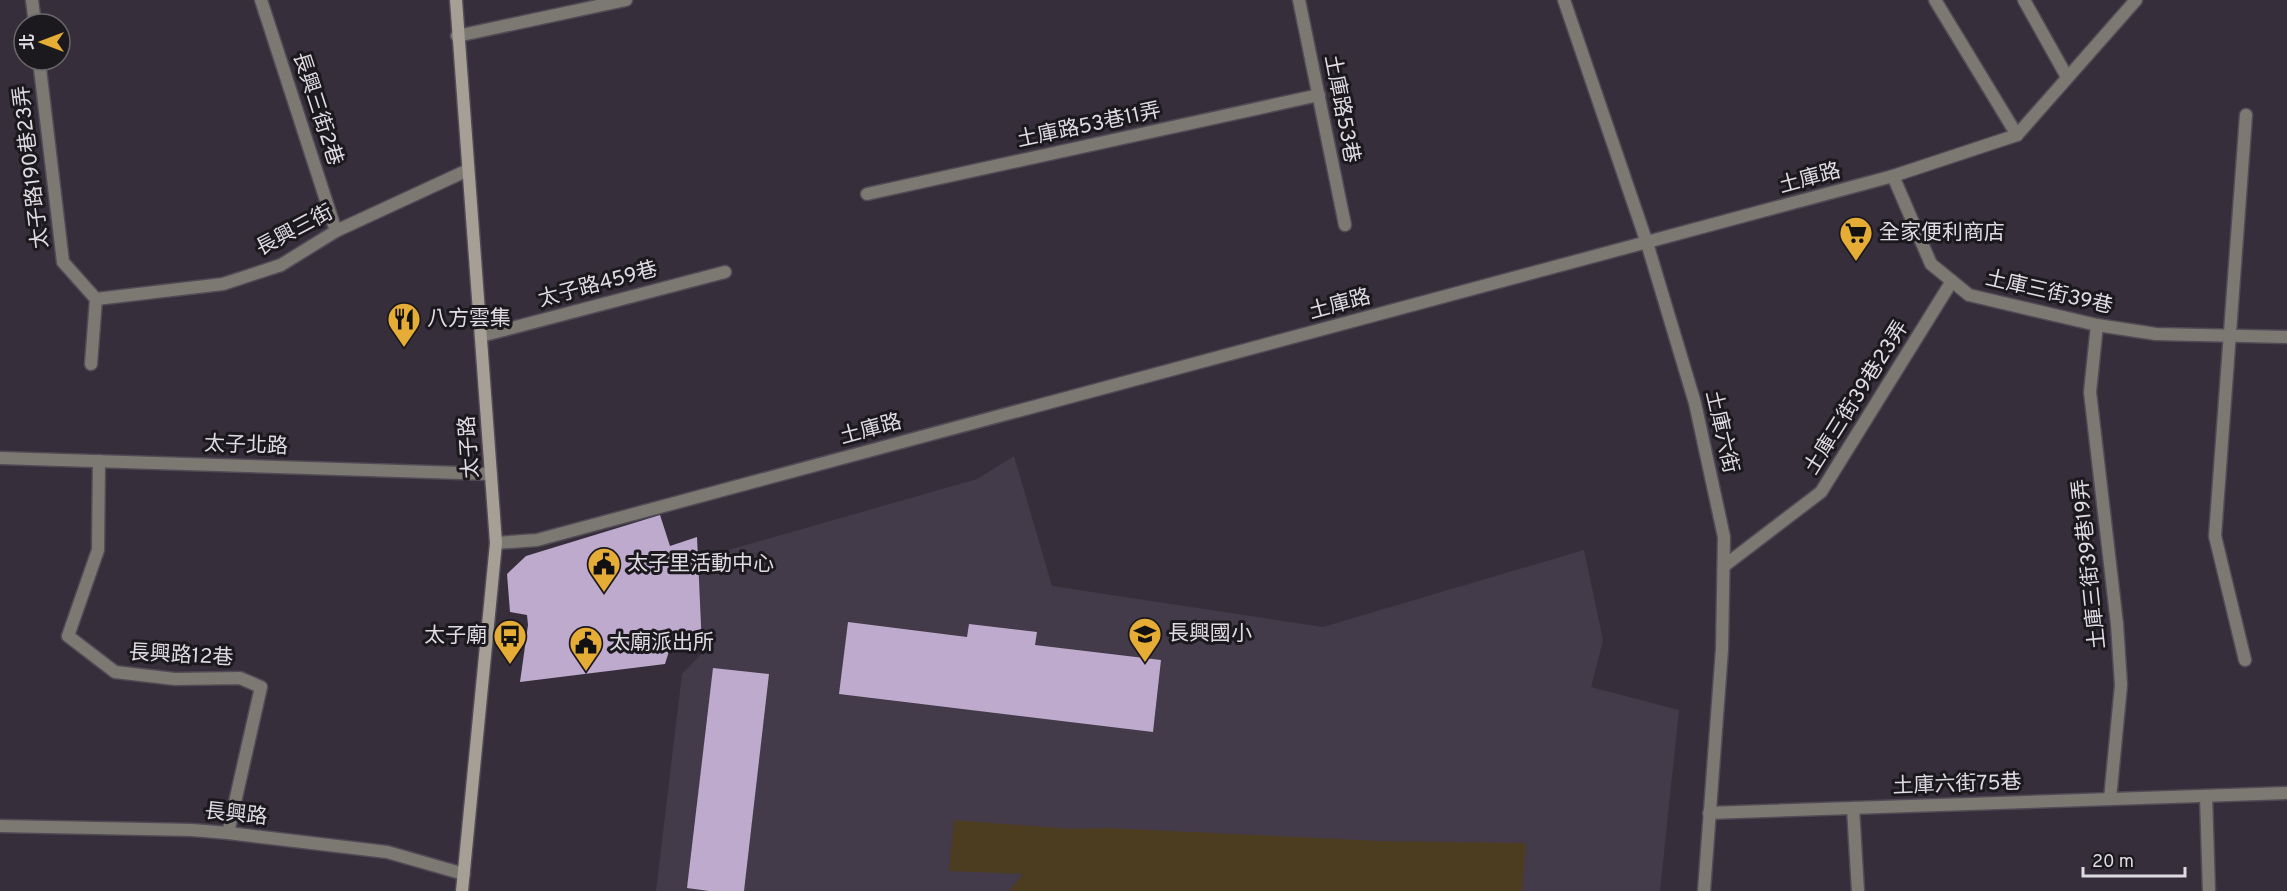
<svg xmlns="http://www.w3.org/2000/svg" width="2287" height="891" viewBox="0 0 2287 891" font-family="Overpass,'Noto Sans TC',sans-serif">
<rect width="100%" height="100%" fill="#362f3b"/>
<path fill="#433a4a" d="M1014,456L1052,586L1323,627L1584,550L1603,640L1591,687L1679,710L1660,891H656L682,674L703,652L697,559L977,479Z"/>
<path fill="#4c3d21" d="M954,820L1071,829L1108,828L1382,841L1526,843L1522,891H1009L1023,874L949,871Z"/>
<g fill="#beaacc">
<path d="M660,515L670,546L697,537L702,646L670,648L665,664L520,682L528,625L527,615L510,612L507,574L526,556Z"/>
<path d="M848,622L967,637L969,624L1037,632L1035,645L1161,660L1153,732L839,694Z"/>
<path d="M713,668L769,674L744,891H709L687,888Z"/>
</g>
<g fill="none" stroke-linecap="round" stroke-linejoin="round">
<defs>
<g id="lane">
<path d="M32,0L35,24"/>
<path d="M261,0L336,231"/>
<path d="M1299,0L1345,225"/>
<path d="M1935,0L2017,135"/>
<path d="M2024,0L2067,77"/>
<path d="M457,36L626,0"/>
<path d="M39,60L63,262L96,299L91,364"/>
<path d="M1893,176L1931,264L1969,295L2097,325L2156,334L2287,337"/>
<path d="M867,194L1319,95"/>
<path d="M96,299L223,284L281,265L336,231L468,170"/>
<path d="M2097,325L2090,392L2117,624L2121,685L2110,799"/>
<path d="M481,336L725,272"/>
<path d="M99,461L98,550L68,636L115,672L175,679L240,678L261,687L228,833"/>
<path d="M1724,566L1821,492L1952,281"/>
<path d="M2245,660L2215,536L2246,115"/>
<path d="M1853,808L1858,891"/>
<path d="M1709,813L2287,793"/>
<path d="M0,826L192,830L228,833L387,852L464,874"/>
</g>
<g id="street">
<path d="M1564,0L1647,243L1695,403L1724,537L1722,649L1704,891"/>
<path d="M0,458L491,474"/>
<path d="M496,543L537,540L1893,176L2017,135L2136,0"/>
<path d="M2206,796L2209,891"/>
</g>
<path id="secondary" d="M456,0L496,543L462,891"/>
</defs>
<use href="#lane" stroke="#514b56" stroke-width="15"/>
<use href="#street" stroke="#514b56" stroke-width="15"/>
<use href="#secondary" stroke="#514b56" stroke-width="15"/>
<use href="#lane" stroke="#7c7872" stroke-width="12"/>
<use href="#street" stroke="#7c7872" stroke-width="12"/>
<use href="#secondary" stroke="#a59f95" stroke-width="12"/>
</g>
<defs>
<symbol id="supermarket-pin" viewBox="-11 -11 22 30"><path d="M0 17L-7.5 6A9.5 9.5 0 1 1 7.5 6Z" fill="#e6ad36" stroke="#1c191e"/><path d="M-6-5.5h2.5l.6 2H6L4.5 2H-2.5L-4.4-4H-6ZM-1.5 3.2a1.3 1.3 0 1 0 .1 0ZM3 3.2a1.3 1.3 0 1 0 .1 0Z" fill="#111"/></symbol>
<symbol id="restaurant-pin" viewBox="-11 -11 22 30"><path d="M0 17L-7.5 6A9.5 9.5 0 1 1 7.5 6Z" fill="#e6ad36" stroke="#1c191e"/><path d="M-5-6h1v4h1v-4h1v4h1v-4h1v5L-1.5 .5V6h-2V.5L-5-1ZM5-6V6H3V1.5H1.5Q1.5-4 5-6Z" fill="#111"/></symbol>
<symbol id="civic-pin" viewBox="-11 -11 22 30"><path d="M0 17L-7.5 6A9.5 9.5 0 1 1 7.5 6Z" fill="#e6ad36" stroke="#1c191e"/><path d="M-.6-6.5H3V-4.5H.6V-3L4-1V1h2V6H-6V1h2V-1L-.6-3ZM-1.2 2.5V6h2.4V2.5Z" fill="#111"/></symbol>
<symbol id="school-pin" viewBox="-11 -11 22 30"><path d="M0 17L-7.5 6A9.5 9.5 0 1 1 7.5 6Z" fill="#e6ad36" stroke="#1c191e"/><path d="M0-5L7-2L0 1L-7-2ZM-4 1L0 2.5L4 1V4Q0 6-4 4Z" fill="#111"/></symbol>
<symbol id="bus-pin" viewBox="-11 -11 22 30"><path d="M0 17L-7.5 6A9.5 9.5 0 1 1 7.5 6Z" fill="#e6ad36" stroke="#1c191e"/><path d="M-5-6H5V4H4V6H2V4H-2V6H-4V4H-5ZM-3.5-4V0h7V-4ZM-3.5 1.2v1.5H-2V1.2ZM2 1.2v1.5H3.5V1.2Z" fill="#111"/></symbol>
</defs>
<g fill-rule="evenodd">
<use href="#supermarket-pin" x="1837" y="214" width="38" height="52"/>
<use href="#restaurant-pin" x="385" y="300" width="38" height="52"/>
<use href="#civic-pin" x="585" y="545" width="38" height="52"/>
<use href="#school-pin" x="1126" y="615" width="38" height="52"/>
<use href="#bus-pin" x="491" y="617" width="38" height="52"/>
<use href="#civic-pin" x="567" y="624" width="38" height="52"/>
</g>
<g text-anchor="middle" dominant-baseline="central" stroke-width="6" stroke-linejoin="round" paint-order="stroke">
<g font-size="21" fill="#dfdbe2" stroke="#1c191e">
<text transform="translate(317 109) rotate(72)">長興三街2巷</text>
<text transform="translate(1341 109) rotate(79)">土庫路53巷</text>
<text transform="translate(1089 126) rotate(-12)">土庫路53巷11弄</text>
<text transform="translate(32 167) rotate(-97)">太子路190巷23弄</text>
<text transform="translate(1810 179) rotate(-15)">土庫路</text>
<text transform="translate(295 231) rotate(-28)">長興三街</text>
<text transform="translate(598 285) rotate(-15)">太子路459巷</text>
<text transform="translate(2049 293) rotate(13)">土庫三街39巷</text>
<text transform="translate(1340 305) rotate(-15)">土庫路</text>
<text transform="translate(1857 398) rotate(-58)">土庫三街39巷23弄</text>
<text transform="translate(871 430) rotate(-15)">土庫路</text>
<text transform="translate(1721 432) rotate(77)">土庫六街</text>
<text transform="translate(246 446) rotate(2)">太子北路</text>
<text transform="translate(470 447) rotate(-94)">太子路</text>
<text transform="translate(2090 564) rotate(-96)">土庫三街39巷19弄</text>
<text transform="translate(181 656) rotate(3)">長興路12巷</text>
<text transform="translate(1957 785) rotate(-2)">土庫六街75巷</text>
<text transform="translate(236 815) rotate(6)">長興路</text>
</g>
<g font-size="21" fill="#dfdbe2" stroke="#1c191e" text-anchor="start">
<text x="1879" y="233">全家便利商店</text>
<text x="427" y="319">八方雲集</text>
<text x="627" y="564">太子里活動中心</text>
<text x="1168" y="634">長興國小</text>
<text x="487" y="636" text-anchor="end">太子廟</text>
<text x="609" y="643">太廟派出所</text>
</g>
</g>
<g transform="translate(42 42) rotate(270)"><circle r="28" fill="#1c191e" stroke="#6a676c" stroke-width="1.5"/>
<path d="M0-4.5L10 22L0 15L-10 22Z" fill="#e6ad36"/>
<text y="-9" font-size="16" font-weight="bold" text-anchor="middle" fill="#dfdbe2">北</text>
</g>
<path d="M2083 867v9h102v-9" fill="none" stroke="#dfdbe2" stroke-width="3"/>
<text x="2092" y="867" font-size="18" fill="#dfdbe2" stroke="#1c191e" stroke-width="4.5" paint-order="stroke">20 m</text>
</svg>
